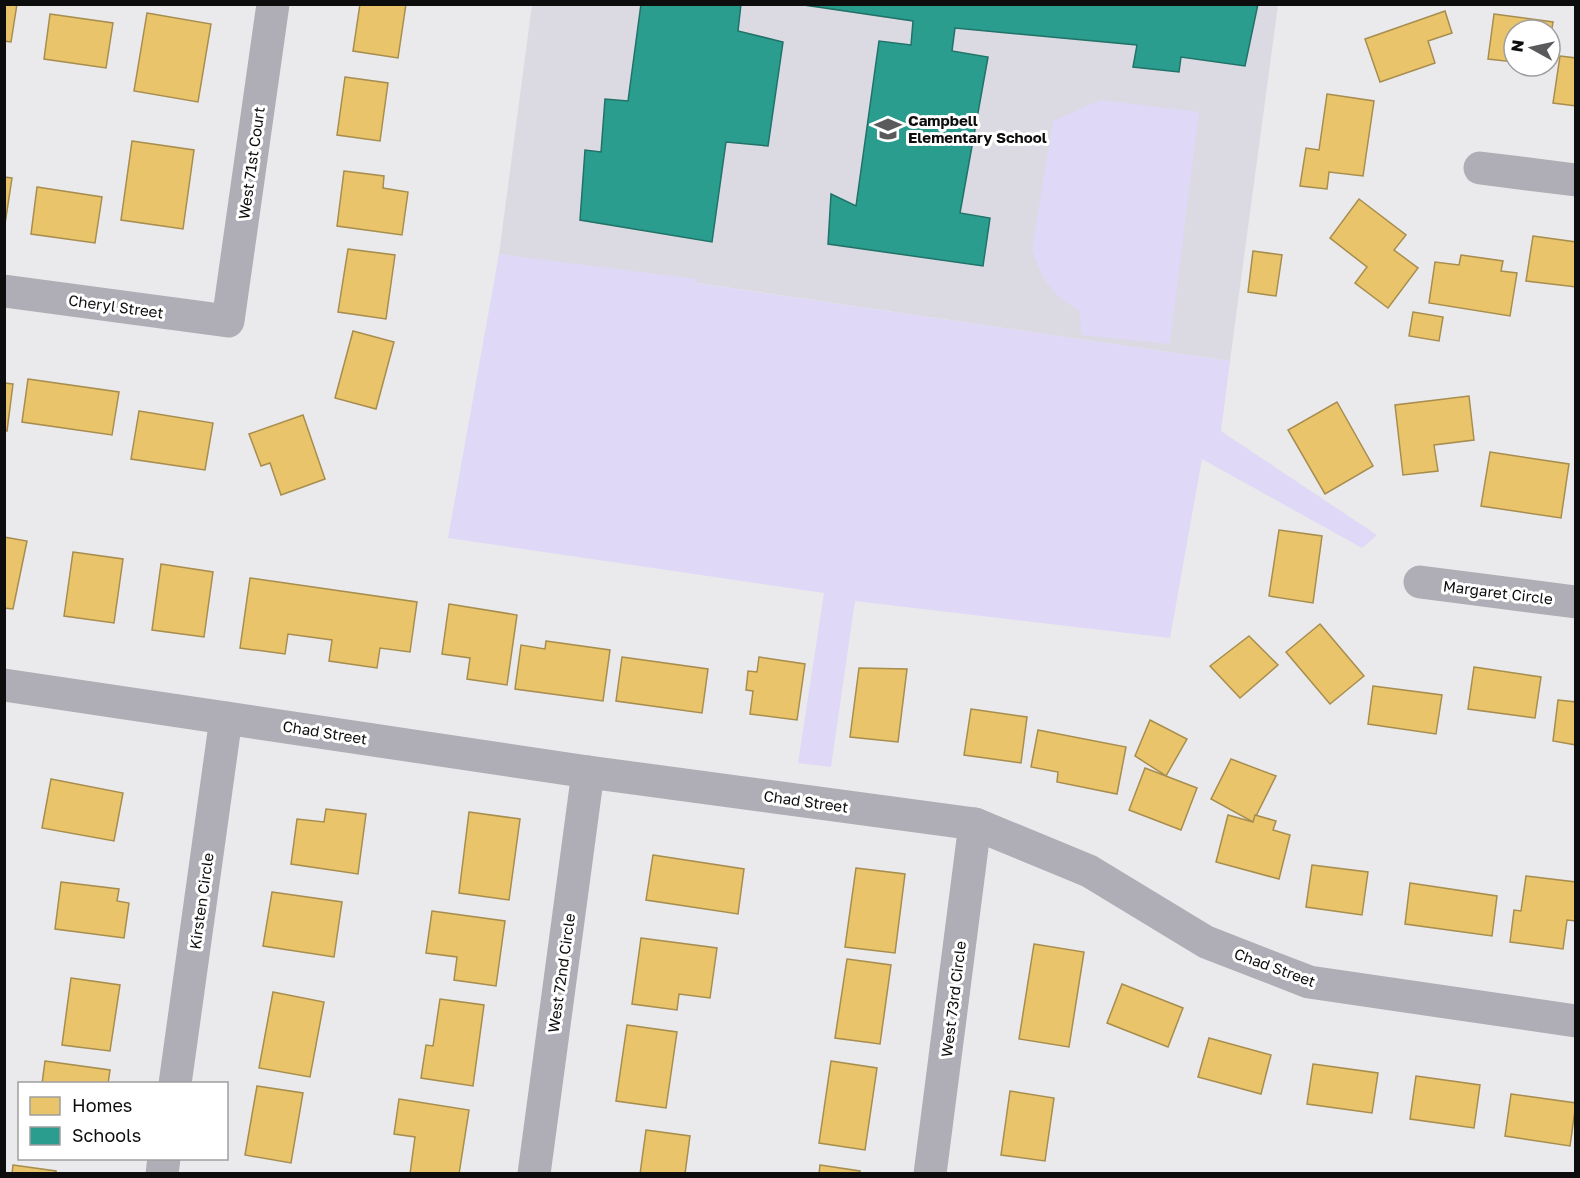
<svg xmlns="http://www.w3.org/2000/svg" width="1580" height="1178" viewBox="0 0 1580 1178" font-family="'Golos Text',sans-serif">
<rect width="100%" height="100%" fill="#eaeaec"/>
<path fill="#dbdae2" d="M532,5H1278L1230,361L499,254Z"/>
<g fill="#dfd8f6">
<path d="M1101,100L1199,112L1170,344L1081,335L1080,311C1051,294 1042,281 1032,249L1053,121Z"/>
<path d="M499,254L697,279L696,283L1230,361L1221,431L1377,535L1362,548L1202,459L1170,638L855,601L831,767L798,763L824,593L448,538Z"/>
</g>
<g fill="#e9c46a" stroke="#a78d4e" stroke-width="1.5">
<path d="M4,4H17L11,42L4,41Z"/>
<path d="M360,4H406L398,58L353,51Z"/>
<path d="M1445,11L1452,33L1428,41L1435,63L1380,82L1365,39Z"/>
<path d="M147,13L211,24L198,102L134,91Z"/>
<path d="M50,14L113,23L106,68L44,59Z"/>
<path d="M1494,14L1553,22L1550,41V30H1514V62L1488,59Z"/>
<path d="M1560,56L1576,58V106L1553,103Z"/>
<path d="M345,77L388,83L380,141L337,135Z"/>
<path d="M1327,94L1374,101L1363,176L1329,172L1327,189L1300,186L1306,148L1319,150Z"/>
<path d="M132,141L194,150L183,229L121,220Z"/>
<path d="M344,171L384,176L383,188L408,192L402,235L337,226Z"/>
<path d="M4,177L12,178L5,224H4Z"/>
<path d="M37,187L102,197L95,243L31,234Z"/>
<path d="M1359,199L1406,235L1394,250L1418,268L1388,308L1355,283L1367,267L1330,238Z"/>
<path d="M1533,236L1576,242V287L1526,281Z"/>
<path d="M348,249L395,255L386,319L338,312Z"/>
<path d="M1253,251L1282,255L1276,296L1248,292Z"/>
<path d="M1461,255L1503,261L1501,271L1517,273L1510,316L1429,303L1435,262L1459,265Z"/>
<path d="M1413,312L1443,317L1439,341L1409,336Z"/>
<path d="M353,331L394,342L376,409L335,398Z"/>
<path d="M28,379L119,392L112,435L22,422Z"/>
<path d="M4,383L13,384L7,431L4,430Z"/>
<path d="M1469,396L1474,440L1434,445L1438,471L1403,475L1395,405Z"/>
<path d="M1337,402L1373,466L1325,494L1288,430Z"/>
<path d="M139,411L213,423L205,470L131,459Z"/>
<path d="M303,415L325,479L281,495L270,463L261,466L249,434Z"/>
<path d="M1490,452L1569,464L1561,518L1481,506Z"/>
<path d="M1279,530L1322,536L1313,603L1269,596Z"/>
<path d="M4,537L27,541L13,609L4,608Z"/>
<path d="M73,552L123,559L114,623L64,616Z"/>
<path d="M161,564L213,572L204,637L152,630Z"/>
<path d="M250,578L417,602L410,652L380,648L377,668L329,661L332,640L288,634L285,654L240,648Z"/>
<path d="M449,604L517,615L507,685L467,679L470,658L442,654Z"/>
<path d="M1320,624L1364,676L1330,704L1286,652Z"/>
<path d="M1249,636L1278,665L1240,698L1210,666Z"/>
<path d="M546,641L610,650L603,701L515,689L521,645L545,649Z"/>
<path d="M622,657L708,669L702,713L616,701Z"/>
<path d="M759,657L805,664L797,720L750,714L753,691L746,690L748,671L757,672Z"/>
<path d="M1474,667L1541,677L1535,718L1468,709Z"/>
<path d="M859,668L907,669L898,742L850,737Z"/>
<path d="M1373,686L1442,695L1436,734L1368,724Z"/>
<path d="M1558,700L1576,702V745L1553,741Z"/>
<path d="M971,709L1027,717L1021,763L964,755Z"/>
<path d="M1150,720L1187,739L1166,776L1135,756Z"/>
<path d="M1038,730L1126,747L1117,794L1057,782L1058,772L1031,767Z"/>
<path d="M1231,759L1276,776L1253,822L1211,799Z"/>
<path d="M1145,768L1197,788L1181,830L1129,810Z"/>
<path d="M51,779L123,793L114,841L42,828Z"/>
<path d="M326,809L366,814L358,874L291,864L297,819L324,822Z"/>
<path d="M469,812L520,819L509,900L459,893Z"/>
<path d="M1228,815L1253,822L1255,815L1276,821L1273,830L1290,835L1279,879L1216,862Z"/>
<path d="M653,855L744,869L738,914L646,900Z"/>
<path d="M1312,865L1368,872L1362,915L1306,907Z"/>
<path d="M856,868L905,874L895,953L845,947Z"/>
<path d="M1526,876L1576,882V921L1567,920L1563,949L1510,942L1514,910L1521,911Z"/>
<path d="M61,882L119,889L117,901L129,903L124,938L55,929Z"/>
<path d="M1410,883L1497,896L1492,936L1405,924Z"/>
<path d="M272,892L342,902L334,957L263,946Z"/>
<path d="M432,911L505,921L496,986L454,980L457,957L426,953Z"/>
<path d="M641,938L717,948L710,998L679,994L677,1010L632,1004Z"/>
<path d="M1034,944L1084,952L1069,1047L1019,1039Z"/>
<path d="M847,959L891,965L880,1044L835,1038Z"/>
<path d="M71,978L120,985L110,1051L62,1045Z"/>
<path d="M1122,984L1183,1008L1168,1047L1107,1023Z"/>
<path d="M273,992L324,1002L310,1077L259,1068Z"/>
<path d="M440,999L484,1005L473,1086L421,1078L426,1045L433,1046Z"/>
<path d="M627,1025L677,1032L666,1108L616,1101Z"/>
<path d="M1209,1038L1271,1055L1261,1094L1198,1077Z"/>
<path d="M45,1061L110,1070L108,1084H42Z"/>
<path d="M831,1061L877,1068L865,1150L819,1143Z"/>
<path d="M1313,1064L1378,1073L1372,1113L1307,1104Z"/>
<path d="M1416,1076L1480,1085L1474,1128L1410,1119Z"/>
<path d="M257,1086L303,1093L291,1163L245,1155Z"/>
<path d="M1010,1091L1054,1098L1045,1161L1001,1155Z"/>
<path d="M1511,1094L1576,1103L1570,1146L1505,1136Z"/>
<path d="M399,1099L469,1110L459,1174H410L415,1137L394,1134Z"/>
<path d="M646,1130L690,1136L685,1174H640Z"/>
<path d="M13,1165L56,1171V1174H12Z"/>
<path d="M820,1165L860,1171V1174H819Z"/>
</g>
<g fill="#2a9d8f" stroke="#217268" stroke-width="1.5">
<path d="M641,4H741L738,31L783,42L768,146L726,142L712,242L580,220L585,150L601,152L605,99L628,101Z"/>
<path d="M797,4H1258L1245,66L1181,57L1179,72L1133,67L1137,45L955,28L952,51L988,57L960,213L990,218L983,266L828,244L831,194L856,206L879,41L911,45L913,21Z"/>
</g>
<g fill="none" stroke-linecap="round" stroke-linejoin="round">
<g stroke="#afaeb6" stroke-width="33">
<path d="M1480,168L1576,180"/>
<path d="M4,291L228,321L273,4"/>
<path d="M1420,582L1576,602"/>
<path d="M4,685L588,772L975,824L1089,871L1206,942L1309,982L1576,1021"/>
<path d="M175,1084L226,718"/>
<path d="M162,1174L164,1158"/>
<path d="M534,1174L588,772"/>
<path d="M930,1174L975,824"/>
</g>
</g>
<defs>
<symbol id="school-bare" viewBox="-9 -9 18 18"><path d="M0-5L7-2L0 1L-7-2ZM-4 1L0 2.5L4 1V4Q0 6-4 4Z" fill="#5a5a5c" stroke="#fff" stroke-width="2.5" paint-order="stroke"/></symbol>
</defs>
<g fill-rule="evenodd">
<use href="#school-bare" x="869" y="110" width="38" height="38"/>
</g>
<g text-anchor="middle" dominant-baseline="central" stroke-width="6" stroke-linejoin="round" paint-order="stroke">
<g font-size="15" font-weight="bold" fill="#0d0d0e" stroke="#fff" text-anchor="start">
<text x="908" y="120">Campbell<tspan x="908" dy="17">Elementary School</tspan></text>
</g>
<g font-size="15" fill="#0d0d0e" stroke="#fff">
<text transform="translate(251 163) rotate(-82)">West 71st Court</text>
<text transform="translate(116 306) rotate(8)">Cheryl Street</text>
<text transform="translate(1498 592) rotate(7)">Margaret Circle</text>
<text transform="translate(325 732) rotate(9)">Chad Street</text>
<text transform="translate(806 801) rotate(8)">Chad Street</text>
<text transform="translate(201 901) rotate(-82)">Kirsten Circle</text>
<text transform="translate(1275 967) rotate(20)">Chad Street</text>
<text transform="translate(561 973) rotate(-82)">West 72nd Circle</text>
<text transform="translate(953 999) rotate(-83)">West 73rd Circle</text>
</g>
</g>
<rect width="1580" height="1178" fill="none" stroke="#0d0d0e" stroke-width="12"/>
<rect x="18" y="1082" width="210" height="78" fill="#ffffff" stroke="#9e9e9f" stroke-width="1.5"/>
<rect x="30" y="1097" width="30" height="18" fill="#e9c46a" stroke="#9e9e9f" stroke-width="1.5"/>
<text x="72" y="1112" font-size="18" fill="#0d0d0e">Homes</text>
<rect x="30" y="1127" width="30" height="18" fill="#2a9d8f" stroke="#9e9e9f" stroke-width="1.5"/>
<text x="72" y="1142" font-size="18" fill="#0d0d0e">Schools</text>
<g transform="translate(1532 48) rotate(278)"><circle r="28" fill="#ffffff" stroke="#9e9e9f" stroke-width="1.5"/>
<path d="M0-4.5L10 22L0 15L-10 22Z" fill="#5a5a5c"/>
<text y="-9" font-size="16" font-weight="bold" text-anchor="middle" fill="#0d0d0e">N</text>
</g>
</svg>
